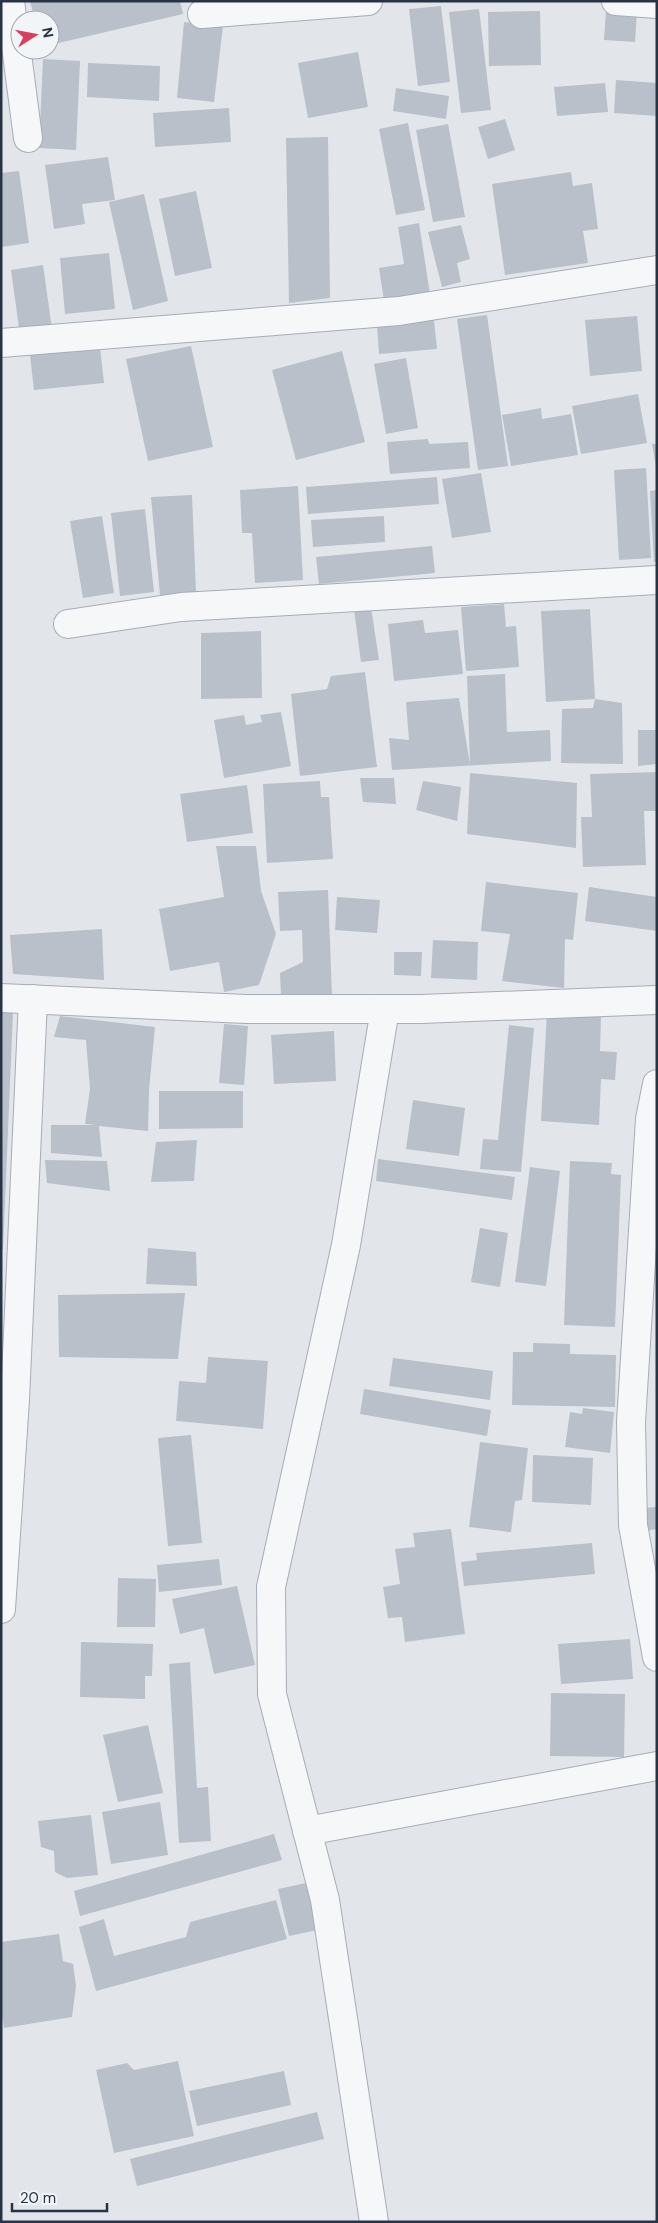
<svg xmlns="http://www.w3.org/2000/svg" width="658" height="2223" viewBox="0 0 658 2223" font-family="'DM Sans',sans-serif">
<rect width="100%" height="100%" fill="#e2e6eb"/>
<g fill="#b9c0ca">
<path d="M30,1H180L183,14L50,45V20H35Z"/>
<path d="M441,6L450,82L418,86L409,9Z"/>
<path d="M479,9L491,110L461,113L449,12Z"/>
<path d="M606,10L637,12L635,42L604,40Z"/>
<path d="M540,11L541,65L489,66L488,12Z"/>
<path d="M184,22L223,26L214,102L177,98Z"/>
<path d="M358,52L368,107L308,118L298,63Z"/>
<path d="M43,59L80,61L76,150L39,148Z"/>
<path d="M88,63L160,66L159,101L87,97Z"/>
<path d="M616,80L657,83V116L614,113Z"/>
<path d="M605,83L608,112L557,116L554,87Z"/>
<path d="M396,88L449,96L446,119L393,111Z"/>
<path d="M229,108L231,142L155,147L153,113Z"/>
<path d="M505,119L515,150L488,159L478,127Z"/>
<path d="M408,123L425,210L396,215L379,129Z"/>
<path d="M448,124L465,217L433,222L416,130Z"/>
<path d="M328,137L330,298L289,303L286,138Z"/>
<path d="M108,157L115,200L82,204L85,224L54,229L45,165Z"/>
<path d="M19,171L29,243L1,247V173Z"/>
<path d="M571,172L573,186L592,183L598,229L583,231L588,263L505,275L492,184Z"/>
<path d="M196,191L212,268L175,276L159,199Z"/>
<path d="M144,194L168,301L133,310L109,202Z"/>
<path d="M419,223L430,294L384,301L379,268L404,264L398,227Z"/>
<path d="M461,225L470,259L457,263L461,282L442,287L428,232Z"/>
<path d="M109,253L115,309L65,314L60,258Z"/>
<path d="M43,265L52,329L20,335L11,270Z"/>
<path d="M487,315L508,466L478,470L457,319Z"/>
<path d="M637,316L642,371L590,376L585,320Z"/>
<path d="M434,320L437,349L379,354L377,325Z"/>
<path d="M191,346L213,447L148,461L126,359Z"/>
<path d="M100,347L104,383L34,390L30,355Z"/>
<path d="M342,351L365,442L296,460L272,370Z"/>
<path d="M406,358L418,428L386,434L374,364Z"/>
<path d="M638,394L647,443L581,454L572,406Z"/>
<path d="M541,408L542,419L571,414L578,455L511,466L502,415Z"/>
<path d="M428,439L429,444L468,442L470,468L390,474L387,442Z"/>
<path d="M652,444H657V467H656Z"/>
<path d="M646,468L651,558L619,560L614,470Z"/>
<path d="M481,473L491,532L452,538L442,479Z"/>
<path d="M437,477L439,504L308,514L306,487Z"/>
<path d="M298,486L303,580L255,583L252,533H242L240,490Z"/>
<path d="M657,490V562H654L650,491Z"/>
<path d="M192,495L196,592L160,595L151,497Z"/>
<path d="M145,509L154,592L120,596L111,513Z"/>
<path d="M102,516L114,593L83,598L70,521Z"/>
<path d="M384,516L385,542L313,547L311,520Z"/>
<path d="M432,546L435,573L319,584L316,557Z"/>
<path d="M504,604L506,627L516,626L519,667L466,671L461,607Z"/>
<path d="M371,607L379,660L361,662L354,609Z"/>
<path d="M590,609L595,699L546,702L541,611Z"/>
<path d="M423,620L425,633L458,630L463,674L394,681L388,624Z"/>
<path d="M261,631L262,698L201,699V633Z"/>
<path d="M365,672L377,767L300,776L291,694L327,689L331,676Z"/>
<path d="M505,674L507,732L550,730L551,761L392,770L389,738L409,740L406,702L459,698L470,764L467,676Z"/>
<path d="M595,699L622,703L623,764L561,763L562,709L593,708Z"/>
<path d="M281,712L291,766L224,778L214,720L244,715L246,725L262,722L260,715Z"/>
<path d="M638,730H657V764L638,766Z"/>
<path d="M657,772V811H644L646,865L583,867L581,817H592L590,774Z"/>
<path d="M470,773L577,783L576,848L467,834Z"/>
<path d="M360,778H394L396,804L363,802Z"/>
<path d="M320,781L321,797H329L333,859L267,863L263,784Z"/>
<path d="M423,781L461,787L457,821L416,810Z"/>
<path d="M247,785L253,833L187,842L180,794Z"/>
<path d="M216,846H256L261,891L276,934L259,985L224,992L219,962L170,971L159,909L224,897Z"/>
<path d="M486,882L578,893L573,940L565,939L564,988L502,981L510,934L481,931Z"/>
<path d="M589,887L657,897V931L585,921Z"/>
<path d="M328,890L332,995L281,997L280,973L303,962L302,930L280,931L278,892Z"/>
<path d="M337,897L380,900L377,933L335,930Z"/>
<path d="M102,929L104,980L13,974L10,935Z"/>
<path d="M433,940L478,942L477,980L431,978Z"/>
<path d="M394,952H422L421,976L394,975Z"/>
<path d="M1,1011L13,1012L3,1249H1Z"/>
<path d="M547,1012L601,1016L600,1051L617,1052L615,1080L601,1079L599,1125L541,1121Z"/>
<path d="M60,1016L155,1027L149,1090L148,1131L99,1126L102,1157L51,1153V1125H96L85,1124L90,1089L86,1040L54,1037Z"/>
<path d="M224,1024L248,1026L244,1085L219,1083Z"/>
<path d="M509,1025L534,1028L521,1172L480,1169L483,1139L498,1140Z"/>
<path d="M334,1031L336,1081L274,1084L271,1035Z"/>
<path d="M159,1091H243V1128L159,1129Z"/>
<path d="M413,1100L465,1108L459,1156L406,1149Z"/>
<path d="M197,1140L194,1181L151,1182L156,1142Z"/>
<path d="M378,1159L515,1177L512,1200L376,1181Z"/>
<path d="M45,1160L107,1161L110,1191L47,1183Z"/>
<path d="M570,1161L612,1163L611,1174L621,1175L615,1327L564,1325Z"/>
<path d="M530,1167L560,1171L546,1286L515,1282Z"/>
<path d="M480,1228L508,1233L500,1287L471,1282Z"/>
<path d="M148,1248L196,1252L197,1286L146,1284Z"/>
<path d="M185,1293L178,1359L59,1357L58,1295Z"/>
<path d="M533,1343L570,1344V1354L616,1355L615,1407L512,1405L513,1352H533Z"/>
<path d="M208,1357L268,1361L263,1429L176,1421L179,1381L206,1383Z"/>
<path d="M393,1358L493,1371L490,1400L389,1386Z"/>
<path d="M364,1389L491,1410L487,1436L360,1414Z"/>
<path d="M583,1408L614,1412L610,1453L565,1447L570,1412L582,1414Z"/>
<path d="M191,1435L202,1543L168,1546L158,1438Z"/>
<path d="M480,1442L528,1448L522,1500L515,1501L511,1532L469,1527Z"/>
<path d="M533,1455L593,1458L591,1505L532,1502Z"/>
<path d="M657,1507V1529L644,1531L642,1508Z"/>
<path d="M451,1529L465,1634L405,1642L402,1617L388,1618L383,1587L400,1584L395,1549L415,1547L413,1533Z"/>
<path d="M592,1543L595,1574L464,1586L461,1562L477,1560L476,1553Z"/>
<path d="M219,1559L222,1585L159,1592L157,1565Z"/>
<path d="M118,1578L156,1579L155,1627H117Z"/>
<path d="M237,1586L255,1665L214,1674L204,1628L180,1634L172,1599Z"/>
<path d="M630,1639L633,1679L561,1684L558,1644Z"/>
<path d="M81,1642L153,1644L152,1676H145V1699L80,1697Z"/>
<path d="M190,1662L197,1788L208,1787L211,1841L179,1843L169,1664Z"/>
<path d="M551,1693L625,1694L624,1757L550,1756Z"/>
<path d="M148,1725L163,1793L118,1802L103,1735Z"/>
<path d="M160,1802L168,1855L111,1864L102,1812Z"/>
<path d="M91,1815L98,1875L67,1878L55,1872L54,1851L41,1847L38,1821Z"/>
<path d="M274,1834L282,1860L80,1916L74,1891Z"/>
<path d="M306,1883L317,1930L289,1936L278,1889Z"/>
<path d="M276,1900L287,1939L96,1991L79,1927L104,1919L114,1956L186,1937L190,1922Z"/>
<path d="M59,1934L63,1961L73,1964L76,1986L72,2017L4,2028L1,2007V1942Z"/>
<path d="M178,2061L194,2136L114,2153L96,2070L127,2063L134,2070Z"/>
<path d="M284,2071L291,2105L197,2126L189,2091Z"/>
<path d="M317,2112L324,2139L137,2186L130,2159Z"/>
</g>
<g fill="none" stroke-linecap="round" stroke-linejoin="round">
<defs>
<g id="minor">
<path d="M10,1L28,138"/>
<path d="M616,1L657,4"/>
<path d="M202,14L368,1"/>
<path d="M1,343L399,311L657,270"/>
<path d="M68,624L181,607L657,580"/>
<path d="M1,998L246,1009H421L657,1000"/>
<path d="M657,1084L650,1119L631,1422L633,1525L657,1657"/>
<path d="M1,1609L15,1400L33,999"/>
<path d="M307,1831L657,1766"/>
<path d="M374,2222L325,1900L272,1694L271,1587L346,1245L385,1009"/>
</g>
</defs>
<use href="#minor" stroke="#a6adb6" stroke-width="30"/>
<use href="#minor" stroke="#f5f7f9" stroke-width="28"/>
</g>
<rect width="658" height="2223" fill="none" stroke="#283445" stroke-width="5"/>
<g transform="translate(35 35) rotate(79)"><circle r="24" fill="#f2f5f8" stroke="#a1a8b0"/>
<path d="M0-4L9 19L0 12L-9 19Z" fill="#d93e5f"/>
<text y="-8" font-size="14" font-weight="bold" text-anchor="middle" fill="#283445">N</text>
</g>
<path d="M12 2203v8h95v-8" fill="none" stroke="#283445" stroke-width="2.5"/>
<text x="20" y="2203" font-size="15" fill="#283445" stroke="#f2f5f8" stroke-width="4" paint-order="stroke">20 m</text>
</svg>
